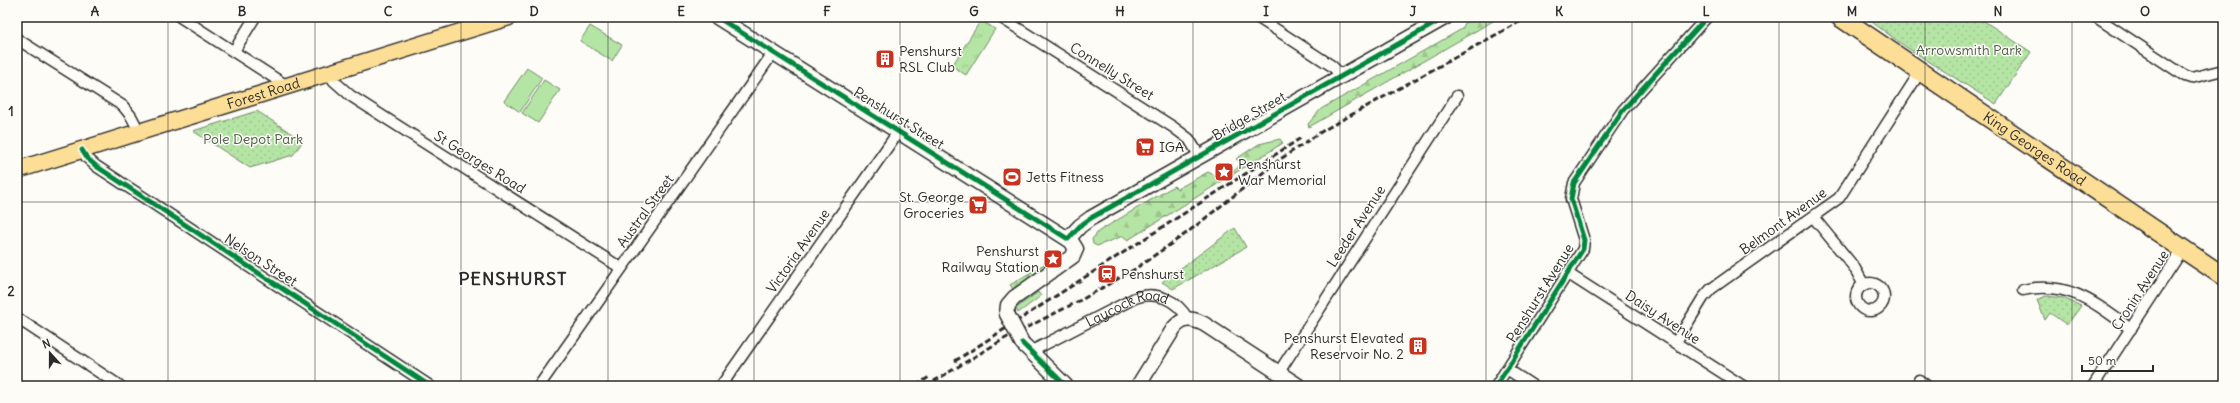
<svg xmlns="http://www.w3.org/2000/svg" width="2240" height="403" viewBox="0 0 2240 403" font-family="Delius,sans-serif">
<defs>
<pattern id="grass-tufts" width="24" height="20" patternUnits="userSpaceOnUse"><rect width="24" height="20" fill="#b5e5a5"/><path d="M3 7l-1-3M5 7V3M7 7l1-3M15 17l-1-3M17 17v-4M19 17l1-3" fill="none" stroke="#9cc58e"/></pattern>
<pattern id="forest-firs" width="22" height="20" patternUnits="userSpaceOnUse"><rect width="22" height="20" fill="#b5e5a5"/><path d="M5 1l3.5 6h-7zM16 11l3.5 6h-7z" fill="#9cc58e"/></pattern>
<pattern id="park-dots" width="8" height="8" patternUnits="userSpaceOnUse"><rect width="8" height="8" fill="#b5e5a5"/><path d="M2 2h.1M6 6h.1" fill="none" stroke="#9cc58e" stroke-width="1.8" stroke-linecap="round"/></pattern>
</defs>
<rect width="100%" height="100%" fill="#fdfcf7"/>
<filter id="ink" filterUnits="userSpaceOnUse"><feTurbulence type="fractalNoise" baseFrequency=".025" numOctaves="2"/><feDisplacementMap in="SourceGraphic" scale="8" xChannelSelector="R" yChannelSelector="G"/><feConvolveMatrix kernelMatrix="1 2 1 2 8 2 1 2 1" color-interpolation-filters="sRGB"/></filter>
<g filter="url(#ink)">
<path fill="url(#grass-tufts)" stroke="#708868" d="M981,20L995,29L966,75L952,66Z"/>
<g fill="url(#forest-firs)" stroke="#708868">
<path d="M1468,17H1500L1309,127L1308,124L1321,109L1462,29Z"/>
<path d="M1280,139L1283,143L1128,240L1123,236L1097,246L1093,244L1092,239L1099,231L1174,186L1177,189L1208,172C1220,179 1233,176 1241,163L1236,159L1259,144Z"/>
<path d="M1049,261L1051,265L1013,289L1010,285Z"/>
<path d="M1038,292L1041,296L1018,313L1016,308Z"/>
</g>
<g fill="url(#park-dots)" stroke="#708868">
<path d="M1865,17H1982L1981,19L2031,52L1996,104L1906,47Z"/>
<path d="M257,111L303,141L293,155L250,168L193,131Z"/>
<path d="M1235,228L1246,247L1173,289L1162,282Z"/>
<path d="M2046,296L2063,298L2081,306L2067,325L2050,313L2045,320L2037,300Z"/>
</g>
<g fill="#b5e5a5" stroke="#708868">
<path d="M590,26L622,45L612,61L580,41Z"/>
<path d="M527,68L542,78L520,112L504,101Z"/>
<path d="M544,80L560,90L538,123L522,113Z"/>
</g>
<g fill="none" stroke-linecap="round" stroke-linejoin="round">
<defs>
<g id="street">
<path d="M180,17L287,86"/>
<path d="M1000,17L1173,127L1189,139L1200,157"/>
<path d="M1257,17L1332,66L1342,76"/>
<path d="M2096,17L2185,76L2191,78L2223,70"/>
<path d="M17,39L123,106L131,116L139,131"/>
<path d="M234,51L255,17"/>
<path d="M329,73L334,81L351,96L621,268"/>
<path d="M82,150L87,158L96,166L430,386"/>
<path d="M1814,218L1854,267L1864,285"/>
<path d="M1567,273L1743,386"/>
<circle cx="1870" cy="297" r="14"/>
<path d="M2023,290C2069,280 2096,304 2131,329"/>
<path d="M17,318L120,386"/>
<path d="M1676,342L1703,298L1711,289L1839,198L1920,72"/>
<path id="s1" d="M1030,352L1135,298C1156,290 1177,300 1188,319"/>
<path d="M1507,369L1533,386"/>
<path d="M1279,372L1457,96"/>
<path d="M1919,380L1927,386"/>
<path d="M539,386L773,53"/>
<path d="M721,386L898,132"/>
<path d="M1496,386L1583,249L1584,240L1571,199L1574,183L1623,110L1707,17"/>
<path d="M2093,386L2183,249"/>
</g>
<g id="secondary">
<path d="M717,17L1071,241L1076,249L1073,256L1014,298L1008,305L1007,314"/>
<path d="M1068,239L1080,226L1091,218L1446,17"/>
<path d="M1022,343L1066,386"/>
<path d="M1138,386L1174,328C1183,317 1192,318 1204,324L1299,386"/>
</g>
<g id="primary">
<path id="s2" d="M17,170L509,17"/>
</g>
<g id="highway">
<path id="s3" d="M1840,17L2223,276"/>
</g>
</defs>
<use href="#street" stroke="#2b2b2b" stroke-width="13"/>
<use href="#secondary" stroke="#2b2b2b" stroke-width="17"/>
<use href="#primary" stroke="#2b2b2b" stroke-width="19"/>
<use href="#highway" stroke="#2b2b2b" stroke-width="21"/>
<use href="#street" stroke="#fdfcf7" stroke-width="10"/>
<use href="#secondary" stroke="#fdfcf7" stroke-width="14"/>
<use href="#primary" stroke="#fdde96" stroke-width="16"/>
<use href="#highway" stroke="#fdde96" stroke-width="18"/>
<g stroke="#2b2b2b" stroke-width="3" stroke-dasharray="6 3" stroke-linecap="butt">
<path d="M955,361L1301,138"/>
<path d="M916,386L929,377"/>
<path d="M926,386L1004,339L1081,300L1135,269L1188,232L1279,160L1324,130L1528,17"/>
</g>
<defs>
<path id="secondary-bridge" d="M1007,314L1022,343"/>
</defs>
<use href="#secondary-bridge" stroke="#2b2b2b" stroke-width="17" stroke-linecap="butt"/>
<use href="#secondary-bridge" stroke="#fdfcf7" stroke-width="14"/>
<defs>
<g id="cycleway">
<path d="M717,17L1068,239L1080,226L1091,218L1446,17"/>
<path d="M82,150L87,158L96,166L430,386"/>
<path d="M1022,343L1066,386"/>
<path d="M1496,386L1583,249L1584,240L1571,199L1574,183L1623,110L1707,17"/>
</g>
</defs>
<use href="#cycleway" stroke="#fdfcf7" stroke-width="8"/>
<use href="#cycleway" stroke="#00873e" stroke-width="5"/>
</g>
</g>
<path fill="none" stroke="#2b2b2b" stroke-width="1" stroke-opacity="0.55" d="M168,17V386M315,17V386M461,17V386M608,17V386M754,17V386M900,17V386M1047,17V386M1193,17V386M1340,17V386M1486,17V386M1632,17V386M1779,17V386M1925,17V386M2072,17V386M17,202H2223"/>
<defs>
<symbol id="building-square" viewBox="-11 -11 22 22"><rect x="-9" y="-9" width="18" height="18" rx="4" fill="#c8321e" stroke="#fdfcf7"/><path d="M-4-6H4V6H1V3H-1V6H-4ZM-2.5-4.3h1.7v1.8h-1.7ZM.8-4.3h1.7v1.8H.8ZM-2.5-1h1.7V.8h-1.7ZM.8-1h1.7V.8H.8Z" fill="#fff"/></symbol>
<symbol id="supermarket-square" viewBox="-11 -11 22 22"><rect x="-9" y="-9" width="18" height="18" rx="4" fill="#c8321e" stroke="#fdfcf7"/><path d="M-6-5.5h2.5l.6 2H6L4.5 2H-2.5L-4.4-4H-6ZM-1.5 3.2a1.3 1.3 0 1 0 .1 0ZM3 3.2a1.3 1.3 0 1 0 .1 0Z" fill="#fff"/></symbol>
<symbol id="sight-square" viewBox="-11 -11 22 22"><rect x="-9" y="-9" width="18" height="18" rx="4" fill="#c8321e" stroke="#fdfcf7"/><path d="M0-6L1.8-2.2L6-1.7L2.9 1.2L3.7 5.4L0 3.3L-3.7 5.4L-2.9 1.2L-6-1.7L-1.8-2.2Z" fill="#fff"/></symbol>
<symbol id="stadium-square" viewBox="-11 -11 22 22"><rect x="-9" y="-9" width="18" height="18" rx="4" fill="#c8321e" stroke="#fdfcf7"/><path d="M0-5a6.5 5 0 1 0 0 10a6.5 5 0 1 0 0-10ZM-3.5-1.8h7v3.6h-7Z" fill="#fff"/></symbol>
<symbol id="station-square" viewBox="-11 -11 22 22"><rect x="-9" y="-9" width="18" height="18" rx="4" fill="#c8321e" stroke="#fdfcf7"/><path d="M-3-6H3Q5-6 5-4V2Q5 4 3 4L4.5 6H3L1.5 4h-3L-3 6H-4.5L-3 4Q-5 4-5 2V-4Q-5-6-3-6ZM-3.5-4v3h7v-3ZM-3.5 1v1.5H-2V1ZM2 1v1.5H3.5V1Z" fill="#fff"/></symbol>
</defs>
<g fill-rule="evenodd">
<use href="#building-square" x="874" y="48" width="22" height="22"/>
<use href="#supermarket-square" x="1134" y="136" width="22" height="22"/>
<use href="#sight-square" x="1213" y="161" width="22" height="22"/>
<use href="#stadium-square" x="1001" y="166" width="22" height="22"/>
<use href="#supermarket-square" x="967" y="194" width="22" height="22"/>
<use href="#sight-square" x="1042" y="248" width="22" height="22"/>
<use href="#station-square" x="1096" y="263" width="22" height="22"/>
<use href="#building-square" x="1407" y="335" width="22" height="22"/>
</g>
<g text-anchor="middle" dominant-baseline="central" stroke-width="3" stroke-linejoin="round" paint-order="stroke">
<g font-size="14" fill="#4e5a4a" stroke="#fdfcf7">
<text x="1969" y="50">Arrowsmith Park</text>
<text x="253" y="139">Pole Depot Park</text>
</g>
<g font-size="14" fill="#2b2b2b" stroke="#fdfcf7" text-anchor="start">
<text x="899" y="51">Penshurst<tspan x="899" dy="16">RSL Club</tspan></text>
<text x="1159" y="147">IGA</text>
<text x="1238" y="164">Penshurst<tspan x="1238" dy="16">War Memorial</tspan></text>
<text x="1026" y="177">Jetts Fitness</text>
<text x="964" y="197" text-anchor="end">St. George<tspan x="964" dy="16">Groceries</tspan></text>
<text x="1039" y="251" text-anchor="end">Penshurst<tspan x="1039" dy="16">Railway Station</tspan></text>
<text x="1121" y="274">Penshurst</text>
<text x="1404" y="338" text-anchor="end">Penshurst Elevated<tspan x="1404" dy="16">Reservoir No. 2</tspan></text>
</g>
<g font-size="14" fill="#2b2b2b" stroke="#fdfcf7">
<text transform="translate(1112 71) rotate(32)">Connelly Street</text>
<text stroke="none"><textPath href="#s2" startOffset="258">Forest Road</textPath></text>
<text transform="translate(1249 116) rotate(-30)">Bridge Street</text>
<text transform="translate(899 118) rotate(32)">Penshurst Street</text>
<text stroke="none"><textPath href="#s3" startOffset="235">King Georges Road</textPath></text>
<text transform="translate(480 162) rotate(32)">St Georges Road</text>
<text transform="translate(645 211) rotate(-54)">Austral Street</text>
<text transform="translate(1783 221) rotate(-36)">Belmont Avenue</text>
<text transform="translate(1356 226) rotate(-57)">Leeder Avenue</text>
<text transform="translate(798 251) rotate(-55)">Victoria Avenue</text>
<text transform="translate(261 260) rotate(33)">Nelson Street</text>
<text transform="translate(2140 290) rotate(-57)">Cronin Avenue</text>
<text transform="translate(1540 293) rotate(-58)">Penshurst Avenue</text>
<text stroke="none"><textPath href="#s1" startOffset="108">Laycock Road</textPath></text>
<text transform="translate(1663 317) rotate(33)">Daisy Avenue</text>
</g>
<g font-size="18" font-weight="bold" letter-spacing="1" fill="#2b2b2b" stroke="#fdfcf7">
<text x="513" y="278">PENSHURST</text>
</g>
</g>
<rect width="2240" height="403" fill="none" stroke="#fdfcf7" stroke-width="44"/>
<g transform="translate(50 353) rotate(339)" stroke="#fdfcf7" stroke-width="3" paint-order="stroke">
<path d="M0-3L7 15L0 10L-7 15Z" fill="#2b2b2b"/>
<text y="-6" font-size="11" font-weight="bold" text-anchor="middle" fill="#2b2b2b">N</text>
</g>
<path d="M2082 365v6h71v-6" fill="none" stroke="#2b2b2b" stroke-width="2"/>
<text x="2088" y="365" font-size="12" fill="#2b2b2b" stroke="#fdfcf7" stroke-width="3" paint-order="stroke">50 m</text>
<rect x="22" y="22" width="2196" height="359" fill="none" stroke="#2b2b2b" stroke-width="1.5"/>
<g font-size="13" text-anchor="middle" font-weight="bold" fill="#2b2b2b">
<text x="95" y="16">A</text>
<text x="242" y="16">B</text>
<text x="388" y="16">C</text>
<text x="534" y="16">D</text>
<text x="681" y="16">E</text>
<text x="827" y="16">F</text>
<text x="974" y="16">G</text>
<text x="1120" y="16">H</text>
<text x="1266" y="16">I</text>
<text x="1413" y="16">J</text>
<text x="1559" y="16">K</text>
<text x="1706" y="16">L</text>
<text x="1852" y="16">M</text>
<text x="1998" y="16">N</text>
<text x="2145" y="16">O</text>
<text x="11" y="116">1</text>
<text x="11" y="296">2</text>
</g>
</svg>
